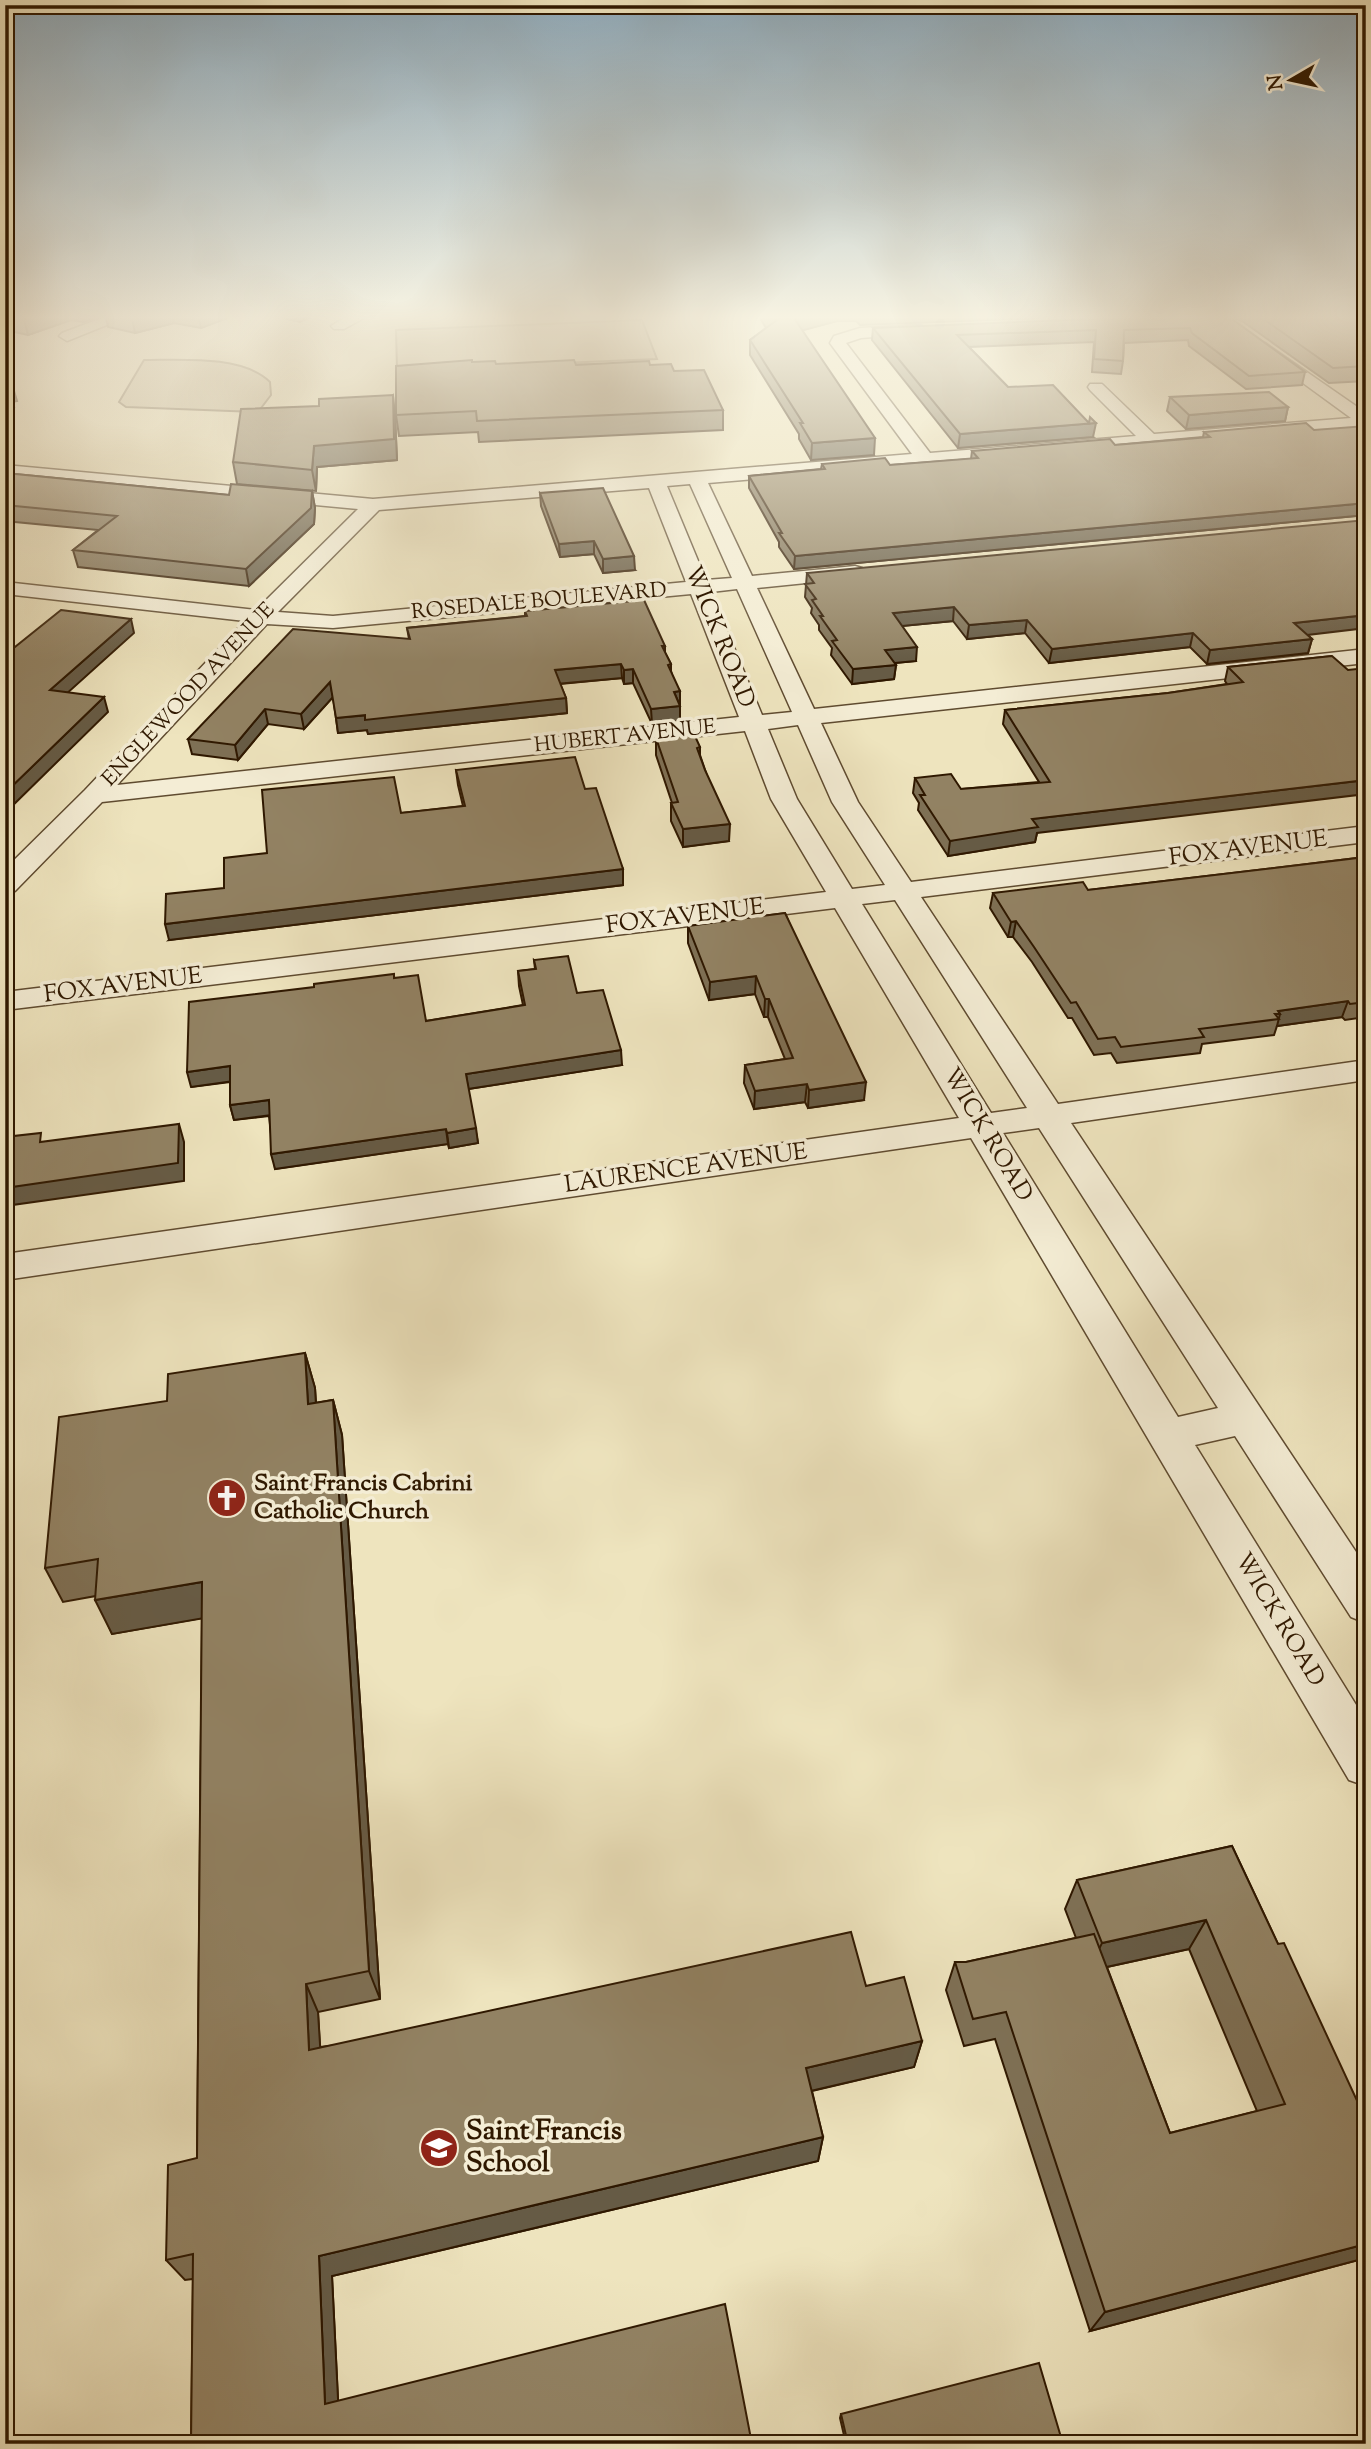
<svg xmlns="http://www.w3.org/2000/svg" width="1371" height="2449" viewBox="0 0 1371 2449" font-family="'Sorts Mill Goudy',serif">
<rect width="100%" height="100%" fill="#eee4be"/>
<filter id="stains"><feTurbulence type="fractalNoise" baseFrequency=".00286" numOctaves="4"/><feColorMatrix values="0 0 0 0 .2 0 0 0 0 .09 0 0 0 0 .02 0 0 0 .5 -.17"/></filter>
<radialGradient id="worn" r=".72"><stop offset=".6" stop-color="#630" stop-opacity="0"/><stop offset="1" stop-color="#630" stop-opacity=".3"/></radialGradient>
<g fill="#cec19e" stroke="#7e6c4f" stroke-width="2">
<path d="M642,320L657,359L397,370L396,330Z"/>
<path d="M144,360C181,360 243,355 270,382L271,395L258,412L126,407L119,402Z"/>
</g>
<g fill="none" stroke-linecap="round" stroke-linejoin="round">
<defs>
<g id="street">
<path d="M102,318H124L72,339L67,341L59,336L62,333Z"/>
<path d="M344,318H364L344,329H334L331,326Z"/>
<path d="M920,325L925,327L928,330L925,333L861,338L846,343L930,453L1136,436L1090,390L1088,387L1090,384H1102L1154,434L1351,418L1259,351L1257,348L1265,343L1366,413V427L708,483L752,576L855,566L862,568L865,572L862,576L855,578L757,588L814,709L1366,649V663L821,723L858,802L911,882L1366,826V842L921,897L1058,1104L1366,1060V1080L1071,1123L1366,1567V1623L1351,1617L1235,1436L1195,1445L1366,1721V1786L1349,1780L971,1138L5,1280V1254L959,1118L835,908L5,1010V992L826,892L771,799L745,731L102,802L15,891L5,893V869L85,790L245,621L5,594V582L256,610L358,509L5,476V465L373,499L912,454L830,343L834,336L860,328ZM690,484L732,578L706,580L667,486ZM649,488L686,582L333,616L278,612L379,510ZM737,589L792,712L762,715L711,592ZM691,594L739,717L117,785L267,624L333,628ZM798,725L832,802L885,885L852,889L797,799L768,729ZM895,900L1027,1108L991,1113L862,904ZM1039,1128L1218,1408L1178,1417L1003,1133Z"/>
</g>
</defs>
<use href="#street" stroke="#5f4b30" stroke-width="3"/>
<use href="#street" fill="#f4edd5" fill-rule="evenodd"/>
</g>
<g fill="#7e7055" stroke="#2f1800" stroke-width="2" fill-rule="evenodd">
<path d="M5,318H94L83,322L71,320L28,335L5,330Z"/>
<path d="M106,318H227L201,328L174,323L135,333L108,327Z"/>
<path d="M283,318H308L300,322Z"/>
<path d="M760,318H1040L860,325L856,321H837L802,330L874,455L811,460L799,439V434L750,355V340L766,328Z"/>
<path d="M1229,318L1305,372L1302,385L1246,389L1189,346L1188,340L1124,343L1123,361L1121,374L1092,372L1094,342L969,347L1008,387L1093,437L958,448L872,340L873,328Z"/>
<path d="M1235,318H1366V381L1329,383L1242,321Z"/>
<path d="M472,362L496,364L650,365L674,371L723,410V430L479,442L478,432L399,436L396,415Z"/>
<path d="M1170,397L1288,407L1285,421L1186,429L1167,411Z"/>
<path d="M395,415L397,460L317,467L316,491L237,484L233,462Z"/>
<path d="M1204,432L1366,515L794,569L779,547V542L749,488V476L821,469L822,464L890,465L971,459L972,451L1115,445L1203,437Z"/>
<path d="M5,473L229,495L312,491L315,508L314,524L249,586L78,567L73,550L98,530L5,521Z"/>
<path d="M540,493L635,570L603,573L594,554L560,557L541,506Z"/>
<path d="M807,573L1308,635L1312,639L1308,653L1207,664L1190,647L1049,663L1025,633L967,639L953,621L902,626L916,661L895,663L896,665L894,679L852,684L831,655L832,648L819,630V625L811,613L812,608L805,597Z"/>
<path d="M525,611L665,646V653L671,664V671L680,706V721L652,724L633,683L624,684L622,678L560,684L566,698L567,713L368,734L367,730L338,733L333,697L304,729L268,724L238,760L192,754L188,739L409,639L407,628L525,616Z"/>
<path d="M1332,656L1037,833L1035,842L948,856L918,810L919,803L913,793L915,778L961,789L1039,782L1003,724L1005,710L1168,693L1227,684L1225,681L1228,667Z"/>
<path d="M660,726L700,747V755L729,841L683,847L671,821V803H672L656,755V738L660,737Z"/>
<path d="M456,770L585,789L623,869V885L169,940L267,853L401,813L463,806L458,785Z"/>
<path d="M1366,857V1017L1345,1020L1342,1017L1277,1026L1274,1035L1202,1044L1200,1053L1117,1063L1111,1053L1094,1055L1072,1018H1068L1032,962L1013,937H1008L990,908L993,893L1088,890Z"/>
<path d="M785,913L864,1100L808,1108L805,1102L754,1109L744,1083L745,1065L785,1059L768,1017H764L755,994L709,1000L688,943V926Z"/>
<path d="M534,960L577,993L622,1065L468,1089L478,1143L449,1148L448,1144L275,1169L269,1116L234,1120L230,1105V1082L191,1087L395,978L426,1021L523,1005L519,986L518,971L535,969Z"/>
<path d="M305,1353L315,1388L316,1403L333,1400L342,1435L380,1999L318,2012L320,2047L866,1986L922,2041L914,2067L812,2091L823,2137L818,2161L332,2276L338,2400L191,2444L193,2279L185,2280L166,2260L197,2158L202,1618L112,1634L96,1596L63,1602L45,1568L167,1401Z"/>
<path d="M1232,1846L1278,1944L1366,2120V2258L1090,2331L995,2039L964,2046L946,1990L955,1962H966L1076,1938L1065,1909L1077,1880ZM1189,1949L1257,2111L1170,2133L1107,1967Z"/>
<path d="M841,2414L1063,2444H846L840,2418Z"/>
</g>
<g fill="#665b45" stroke="#2f1800" stroke-width="2">
<path d="M27,318H71V320L28,335L24,319Z"/>
<path d="M83,318H94L83,322Z"/>
<path d="M132,318H173L174,323L135,333Z"/>
<path d="M199,318H227L201,328Z"/>
<path d="M794,318H837V321L793,333Z"/>
<path d="M12,384L17,401L12,402L14,407L5,408L6,385Z"/>
<path d="M393,395L395,415L397,460L317,467L316,491L312,470L314,446Z"/>
<path d="M1288,407L1285,421L1186,429L1189,415Z"/>
<path d="M1096,423L1093,437L958,448L960,434Z"/>
<path d="M875,438L874,455L811,460L812,443Z"/>
<path d="M312,491L315,508L314,524L249,586L246,569Z"/>
<path d="M1366,503V515L794,569L795,556Z"/>
<path d="M594,541V554L560,557L559,544Z"/>
<path d="M634,556L635,570L603,573V559Z"/>
<path d="M954,607L953,621L892,627L893,613Z"/>
<path d="M1366,615V628L1290,637L1294,623Z"/>
<path d="M131,619L134,633L54,705L50,690Z"/>
<path d="M1027,620L1025,633L967,639L969,625Z"/>
<path d="M1193,633L1190,647L1049,663L1052,649Z"/>
<path d="M1312,639L1308,653L1207,664L1210,650Z"/>
<path d="M917,647L916,661L884,664L885,650Z"/>
<path d="M621,664L622,678L556,684L555,670Z"/>
<path d="M896,665L894,679L852,684L853,669Z"/>
<path d="M633,669V683L624,684V670Z"/>
<path d="M330,682L333,697L304,729L301,714Z"/>
<path d="M680,691V706L674,692Z"/>
<path d="M104,697L108,712L5,813V793Z"/>
<path d="M566,698L567,713L368,734L367,730L338,733L336,718Z"/>
<path d="M680,706V721L652,724L651,709Z"/>
<path d="M265,709L268,724L238,760L235,745Z"/>
<path d="M1366,780V794L1037,833L1035,842L948,856L950,841L1032,819Z"/>
<path d="M730,824L729,841L683,847V829Z"/>
<path d="M623,869V885L169,940L165,924Z"/>
<path d="M1016,921L1013,937H1008L1011,922Z"/>
<path d="M756,976L755,994L709,1000L710,982Z"/>
<path d="M765,999H769L768,1017H764Z"/>
<path d="M1348,1001L1342,1017L1277,1026L1280,1014L1278,1011Z"/>
<path d="M621,1050L622,1065L468,1089L466,1074Z"/>
<path d="M230,1066L234,1081L191,1087L187,1072Z"/>
<path d="M5,1071L11,1087L5,1128Z"/>
<path d="M866,1082L864,1100L808,1108L809,1090Z"/>
<path d="M807,1084L805,1102L754,1109L755,1091Z"/>
<path d="M269,1100L272,1115L234,1120L230,1105Z"/>
<path d="M179,1124L184,1142V1181L5,1206V1188Z"/>
<path d="M476,1128L478,1143L449,1148L447,1133Z"/>
<path d="M446,1129L448,1144L275,1169L271,1154Z"/>
<path d="M305,1353L315,1388L318,1439L308,1404Z"/>
<path d="M333,1400L342,1435L380,1999L369,1971Z"/>
<path d="M202,1582L216,1616L112,1634L95,1600Z"/>
<path d="M1206,1920L1189,1949L1088,1971L1102,1943Z"/>
<path d="M306,1984L318,2012L322,2076L309,2050Z"/>
<path d="M922,2041L914,2067L802,2093L806,2068Z"/>
<path d="M823,2137L818,2161L332,2276L339,2419L325,2404L319,2256Z"/>
<path d="M1366,2244V2258L1090,2331L1105,2312Z"/>
</g>
<g fill="#928263" stroke="#2f1800" stroke-width="2">
<path d="M794,318L875,438L812,443L800,423H803L750,340L777,320L770,318Z"/>
<path d="M1115,318H1229L1232,319L1305,372L1249,376L1192,333L1190,328L1124,330L1123,361L1094,359L1096,330L957,335L1008,387L1053,385L1089,423L1090,417L1096,423L960,434L873,328Z"/>
<path d="M1262,318H1366V366L1333,368Z"/>
<path d="M472,360V362L495,361L496,364L574,360L576,365L649,361L650,365L671,364L674,371L704,370L723,410L477,421L476,411L396,415V366Z"/>
<path d="M5,373L12,384L6,385L9,391H5Z"/>
<path d="M1269,392L1288,407L1189,415L1170,397Z"/>
<path d="M393,395L394,439L314,446L312,470L233,462L241,409L319,406V399Z"/>
<path d="M1306,423L1314,430L1366,426V503L795,556L779,533H782L749,476L825,469L822,464L885,458L890,465L978,458L972,451L1110,439L1115,445L1210,437L1204,432Z"/>
<path d="M5,473L229,495L231,484L312,491L311,508L246,569L73,550L117,516L5,505Z"/>
<path d="M603,488L634,556L603,559L594,541L559,544L540,493Z"/>
<path d="M1366,520V615L1294,623L1312,639L1210,650L1193,633L1052,649L1027,620L969,625L954,607L893,613L917,647L885,650L896,665L853,669L832,641L837,640L820,616H823L812,600L816,599L805,584L814,583L807,573Z"/>
<path d="M644,600L665,646H662L671,664L668,665L680,691L674,692L680,706L651,709L633,669L624,670L621,664L555,670L566,698L365,720V715L336,718L330,682L301,714L265,709L235,745L188,739L293,629L410,639L407,628L527,616L525,611Z"/>
<path d="M61,610L131,619L50,690L104,697L5,793V655Z"/>
<path d="M1332,656L1348,670L1366,668V780L1032,819L1038,827L950,841L920,795H925L915,778L951,774L961,789L1050,782L1005,710L1168,693L1243,682L1228,667Z"/>
<path d="M689,723L700,747L697,748L705,770L730,824L683,829L671,803L678,802L656,738L665,737L660,726Z"/>
<path d="M575,757L585,789L596,788L623,869L165,924L166,894L224,888V858L267,853L262,790L394,777L401,813L465,806L456,770Z"/>
<path d="M1366,857V1002L1350,1004L1348,1001L1278,1011L1280,1014H1275L1279,1019L1199,1029L1204,1037L1121,1047L1115,1037L1098,1039L1076,1002L1071,1003L1034,947L1016,921L1011,922L993,893L1083,882L1088,890Z"/>
<path d="M785,913L866,1082L809,1090L807,1084L755,1091L745,1065L793,1058L769,999H765L756,976L710,982L688,926Z"/>
<path d="M568,956L577,993L603,990L621,1050L466,1074L476,1128L447,1133L446,1129L271,1154L269,1100L230,1105V1066L187,1072L189,1002L314,987V984L394,974V978L418,975L426,1021L525,1005L518,971L536,969L534,960Z"/>
<path d="M179,1124L178,1163L5,1188V1137L41,1133L40,1142Z"/>
<path d="M305,1353L308,1404L333,1400L369,1971L306,1984L309,2050L851,1932L866,1986L904,1977L922,2041L806,2068L823,2137L319,2256L325,2404L725,2304L752,2444H191L193,2254L166,2260L168,2165L197,2158L202,1582L95,1600L98,1559L45,1568L59,1417L167,1401L168,1374Z"/>
<path d="M1232,1846L1278,1944L1284,1943L1366,2120V2244L1105,2312L1006,2012L973,2019L955,1962H966L1094,1934L1170,2133L1285,2104L1206,1920L1102,1943L1077,1880Z"/>
<path d="M1039,2363L1063,2444H848L841,2414Z"/>
</g>
<linearGradient id="sky" x2="0" y2="1"><stop stop-color="#90acbd"/><stop offset="0.48" stop-color="#f7f3e2"/><stop offset="1" stop-color="#f7f3e2" stop-opacity="0"/></linearGradient>
<rect width="1371" height="661" fill="url(#sky)"/>
<defs>
<symbol id="church-disc" viewBox="-11 -11 22 22"><circle r="9.5" fill="#8f2418" stroke="#f4edd5"/><path d="M-1.2-6h2.4v3.5h3.3v2.4h-3.3V6h-2.4V-.1h-3.3v-2.4h3.3Z" fill="#fff"/></symbol>
<symbol id="school-disc" viewBox="-11 -11 22 22"><circle r="9.5" fill="#8f2418" stroke="#f4edd5"/><path d="M0-5L7-2L0 1L-7-2ZM-4 1L0 2.5L4 1V4Q0 6-4 4Z" fill="#fff"/></symbol>
</defs>
<g fill-rule="evenodd">
<use href="#church-disc" x="205" y="1476" width="44" height="44"/>
<use href="#school-disc" x="417" y="2126" width="44" height="44"/>
</g>
<g text-anchor="middle" dominant-baseline="central" stroke-width="7" stroke-linejoin="round" paint-order="stroke">
<g font-size="21" fill="#2f1800" stroke="#f4edd5">
<text transform="translate(539 602) rotate(-5)">ROSEDALE BOULEVARD</text>
<text transform="translate(189 695) rotate(-47)">ENGLEWOOD AVENUE</text>
<text transform="translate(625 737) rotate(-6)">HUBERT AVENUE</text>
</g>
<g font-size="24" fill="#2f1800" stroke="#f4edd5">
<text transform="translate(719 637) rotate(68)">WICK ROAD</text>
<text transform="translate(1248 849) rotate(-7)">FOX AVENUE</text>
<text transform="translate(685 917) rotate(-7)">FOX AVENUE</text>
<text transform="translate(123 986) rotate(-7)">FOX AVENUE</text>
<text transform="translate(987 1135) rotate(59)">WICK ROAD</text>
<text transform="translate(686 1169) rotate(-8)">LAURENCE AVENUE</text>
<text transform="translate(1279 1620) rotate(59)">WICK ROAD</text>
</g>
<g font-size="24" font-weight="bold" fill="#2f1800" stroke="#f4edd5" text-anchor="start">
<text x="254" y="1484">Saint Francis Cabrini<tspan x="254" dy="28">Catholic Church</tspan></text>
</g>
<g font-size="28" font-weight="bold" fill="#2f1800" stroke="#f4edd5" text-anchor="start">
<text x="466" y="2132">Saint Francis<tspan x="466" dy="32">School</tspan></text>
</g>
</g>
<rect width="1371" height="2449" fill="none" stroke="#eee4be" stroke-width="28"/>
<rect x="7" y="7" width="1357" height="2435" fill="none" stroke="#2f1800" stroke-width="3.5"/>
<rect x="14" y="14" width="1343" height="2421" fill="none" stroke="#2f1800" stroke-width="2"/>
<g transform="translate(1291 80) rotate(261)" stroke="#f4edd5" stroke-width="5" paint-order="stroke">
<path d="M0-5L12 26L0 18L-12 26Z" fill="#2f1800"/>
<text y="-10" font-size="19" font-weight="bold" text-anchor="middle" fill="#2f1800">N</text>
</g>
<rect width="100%" height="100%" filter="url(#stains)"/>
<rect width="100%" height="100%" fill="url(#worn)"/>
</svg>
